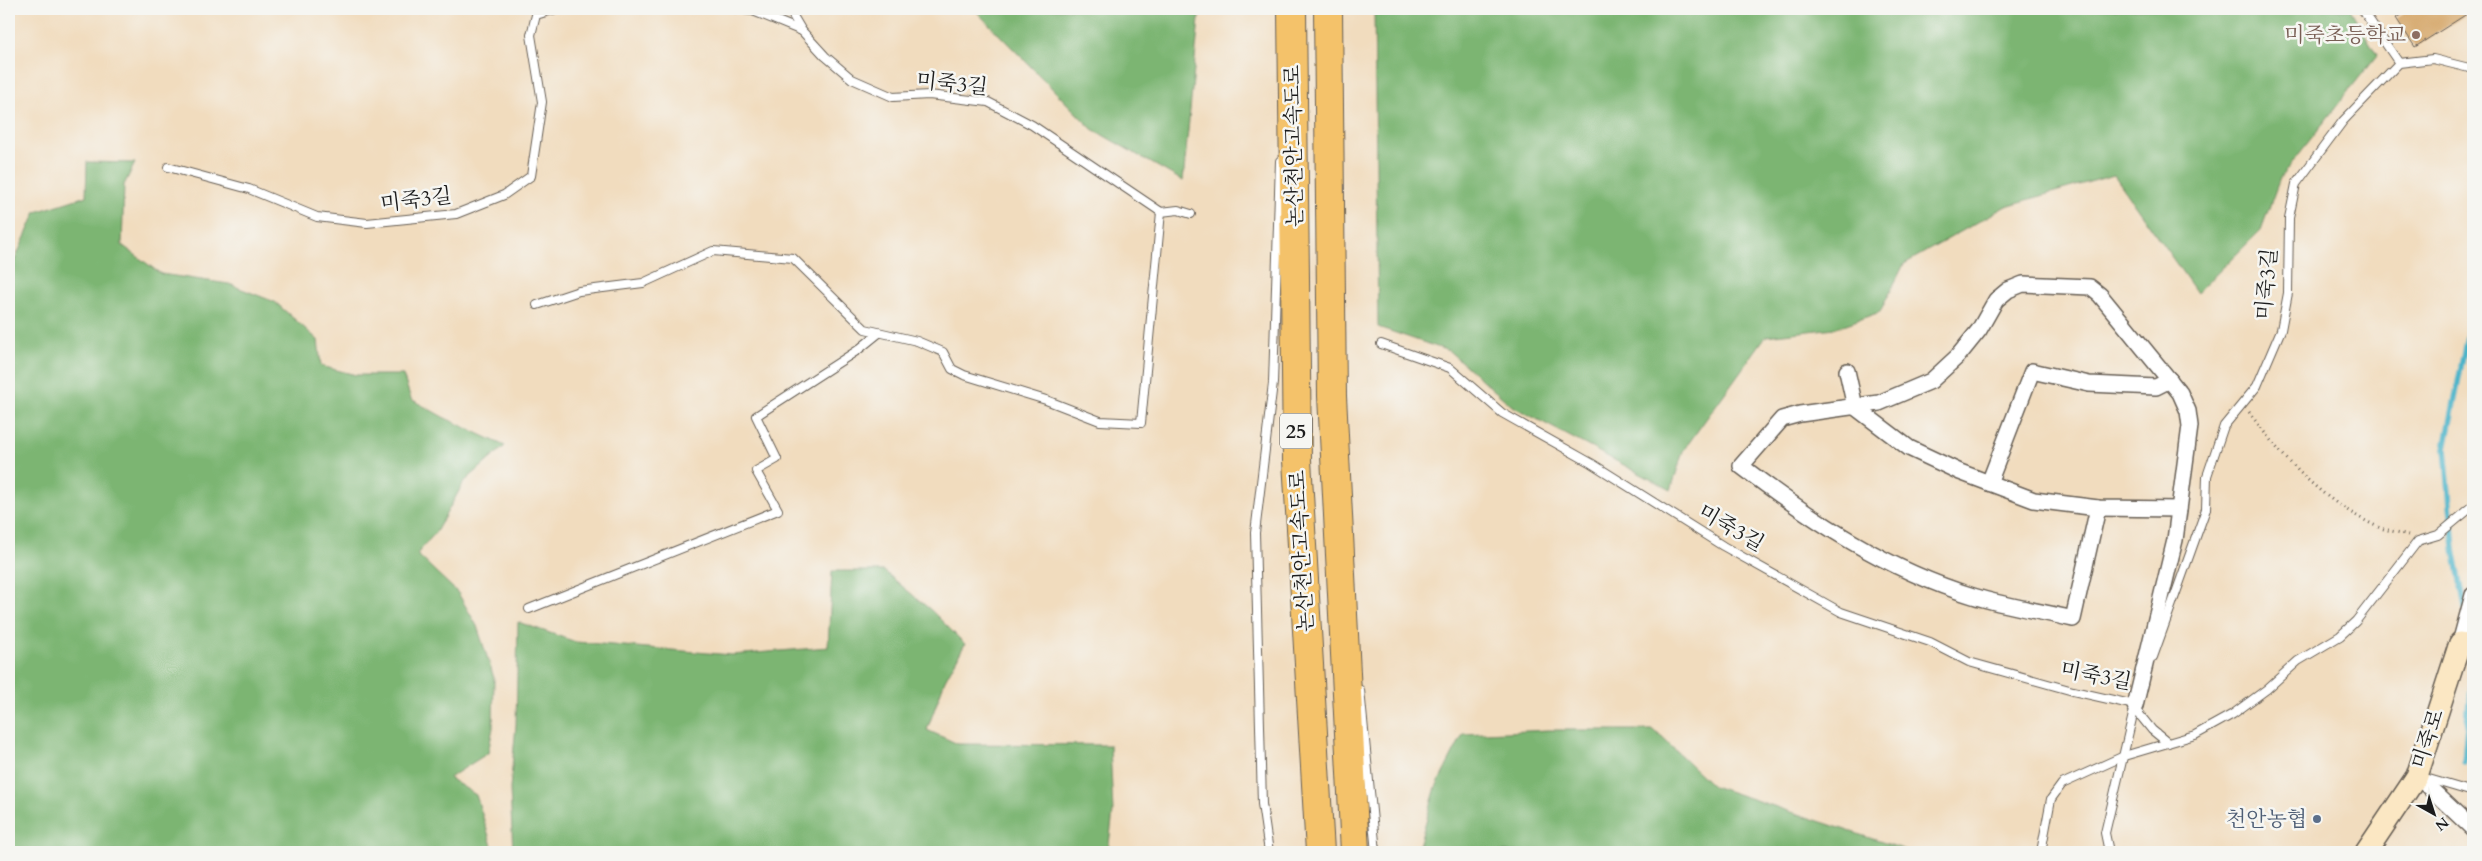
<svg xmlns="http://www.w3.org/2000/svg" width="2482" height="861" viewBox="0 0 2482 861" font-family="Cardo,'Noto Serif KR',serif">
<rect width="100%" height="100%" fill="#f6f6f2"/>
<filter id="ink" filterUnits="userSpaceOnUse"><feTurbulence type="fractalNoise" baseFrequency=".02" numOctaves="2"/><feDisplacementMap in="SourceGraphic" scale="10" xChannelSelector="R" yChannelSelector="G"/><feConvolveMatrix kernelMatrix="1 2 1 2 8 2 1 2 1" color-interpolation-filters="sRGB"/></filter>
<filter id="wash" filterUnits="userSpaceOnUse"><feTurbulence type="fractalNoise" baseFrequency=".0096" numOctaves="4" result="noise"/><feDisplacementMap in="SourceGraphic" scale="20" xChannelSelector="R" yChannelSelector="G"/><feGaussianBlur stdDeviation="1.12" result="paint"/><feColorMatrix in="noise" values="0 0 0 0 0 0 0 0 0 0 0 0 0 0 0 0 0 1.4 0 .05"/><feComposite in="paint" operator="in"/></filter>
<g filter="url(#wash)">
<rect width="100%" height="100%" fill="#f1dcbe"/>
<g fill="#7cb572" stroke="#4c6847">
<path d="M974,9H1200L1183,181L1092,129Z"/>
<path d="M1374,9H2350L2377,55L2280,178L2261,230L2197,293L2114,175L2006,206L1904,264L1880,312L1835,328L1766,336L1683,451L1671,490L1512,406L1449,351L1378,327Z"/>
<path d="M87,162L135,163L124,185L122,245L161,274L229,284L275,302L318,340L321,366L356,375H403L411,399L443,417L505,446L464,482L436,532L417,554L458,593L477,626L494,678L493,728L488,753L449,778L476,795L494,852H9V273L36,212L86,196Z"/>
<path d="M832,571H884L932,611L965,644L945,680L927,730L958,744L1110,745L1113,812L1108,852H513L510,789L516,725L518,622L576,642L732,655L828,647Z"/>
<path d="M1548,730H1654L1713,786L1912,852H1417L1436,787L1463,734Z"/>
</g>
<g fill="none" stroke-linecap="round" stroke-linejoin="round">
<g stroke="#4bb4c9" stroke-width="5.5">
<path d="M2465,608L2454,548L2445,449L2473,305"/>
<path d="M2464,762L2473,650L2469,627"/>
</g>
</g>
<g id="blocks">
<path fill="#d7aa6f" d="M2410,9H2473V10L2415,47L2396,18Z"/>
</g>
</g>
<g filter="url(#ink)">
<use href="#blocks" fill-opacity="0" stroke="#675f55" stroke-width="1"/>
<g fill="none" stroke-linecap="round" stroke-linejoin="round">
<defs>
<g id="lane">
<path d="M735,9L753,11L802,31L825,56L852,79L893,97L929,95L988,102L1032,125L1161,212L1178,210L1191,214"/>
<path d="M789,9L802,31"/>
<path d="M2362,9L2399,63"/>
<path d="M168,167L249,189L317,217L367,223L456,214L504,195L531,176L542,102L531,35L536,15L556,9H569"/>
<path d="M537,305L579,291L643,283L713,251L793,258L865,329L917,341L943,352L952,369L964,375L1046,400L1100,421L1141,423L1161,212"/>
<path d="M1381,344L1450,368L1502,413L1591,463L1723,546L1841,612L1930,642L1969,662L2073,691L2135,705"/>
<path d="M2473,454V462"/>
<path d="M529,609L778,510L756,471L777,459L756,416L858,350L879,333"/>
<path d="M2153,657L2206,509L2207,476L2224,426L2257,386L2281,330L2288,293L2289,218L2296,184L2343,121L2399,63L2433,59L2473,69"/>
<path d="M1360,690L1376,852"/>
<path d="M2135,709L2152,730L2168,743"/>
<path d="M2422,777L2473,792"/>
<path d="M1269,852L1262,804L1255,533L1273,383L1280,161"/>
<path d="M2041,852L2051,799L2062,784L2124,756L2195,735L2233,714L2267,689L2298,661L2340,636L2356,621L2418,541L2438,535L2473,506"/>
<path d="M2109,852L2105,833L2135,706"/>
</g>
<g id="street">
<path d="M1847,371L1855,407L1909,448L1960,472L2034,500L2098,508L2179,509"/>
<path d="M1989,483L2032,371L2089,384L2156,387L2170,380"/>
<path d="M2098,508L2073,619C2040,611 2005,606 1973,596C1887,570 1812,520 1741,466L1782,419L1800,414L1879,403L1931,381L1958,356L1979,330L1996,300L2008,290L2023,284L2090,287L2100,295L2180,393L2188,411L2190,426L2175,540L2135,706"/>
<path d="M2460,643L2473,595"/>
<path d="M2417,776L2473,829"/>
</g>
<path id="secondary" d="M2366,852L2417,776L2460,643"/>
<g id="highway">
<path d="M1292,9L1297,460L1320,852"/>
<path d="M1328,9L1332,396L1355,852"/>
</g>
</defs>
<use href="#lane" stroke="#675f55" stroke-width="10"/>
<use href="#street" stroke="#675f55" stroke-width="18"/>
<use href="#secondary" stroke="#675f55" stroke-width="24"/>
<use href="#highway" stroke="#675f55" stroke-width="30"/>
<path stroke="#675f55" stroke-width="3" stroke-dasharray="1 4" stroke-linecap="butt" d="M2249,412C2285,462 2323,501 2378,527C2388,531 2399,532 2408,535"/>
<use href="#lane" stroke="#fff" stroke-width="8"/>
<use href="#street" stroke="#fff" stroke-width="15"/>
<use href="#secondary" stroke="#fbe7c3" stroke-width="21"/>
<use href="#highway" stroke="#f4c26a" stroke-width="28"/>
</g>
</g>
<circle fill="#8d6e63" stroke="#f6f6f2" stroke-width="2" cx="2416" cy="35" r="5"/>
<circle fill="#5c6f8a" stroke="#f6f6f2" stroke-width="2" cx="2317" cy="819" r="5"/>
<g text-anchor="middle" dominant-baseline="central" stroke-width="5" stroke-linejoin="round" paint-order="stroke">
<rect fill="#f6f6f2" stroke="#5d5d5c" stroke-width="1" x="1280" y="413.5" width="32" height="35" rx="4"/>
<g font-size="20" font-weight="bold" fill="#1c1c1c">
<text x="1296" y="431">25</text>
</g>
<g font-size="21" fill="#785e54" stroke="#f6f6f2" text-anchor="end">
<text x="2406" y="35">미죽초등학교</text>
</g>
<g font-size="21" fill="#1c1c1c" stroke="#f6f6f2">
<text transform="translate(952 84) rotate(6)">미죽3길</text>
<text transform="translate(1294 146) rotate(-91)">논산천안고속도로</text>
<text transform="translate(416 200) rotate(-7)">미죽3길</text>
<text transform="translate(2267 284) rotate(-85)">미죽3길</text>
<text transform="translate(1731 528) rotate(30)">미죽3길</text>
<text transform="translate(1302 551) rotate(-93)">논산천안고속도로</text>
<text transform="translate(2096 676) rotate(11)">미죽3길</text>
<text transform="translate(2428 739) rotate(-72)">미죽로</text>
</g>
<g font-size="21" fill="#4e5e75" stroke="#f6f6f2" text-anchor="end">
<text x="2307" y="819">천안농협</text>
</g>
</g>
<rect width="2482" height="861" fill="none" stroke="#f6f6f2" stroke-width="30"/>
<g transform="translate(2434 814) rotate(141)" stroke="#f6f6f2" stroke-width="4" paint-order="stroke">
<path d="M0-4L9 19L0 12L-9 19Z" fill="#1c1c1c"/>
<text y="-8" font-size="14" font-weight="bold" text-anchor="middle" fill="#1c1c1c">N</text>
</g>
</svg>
